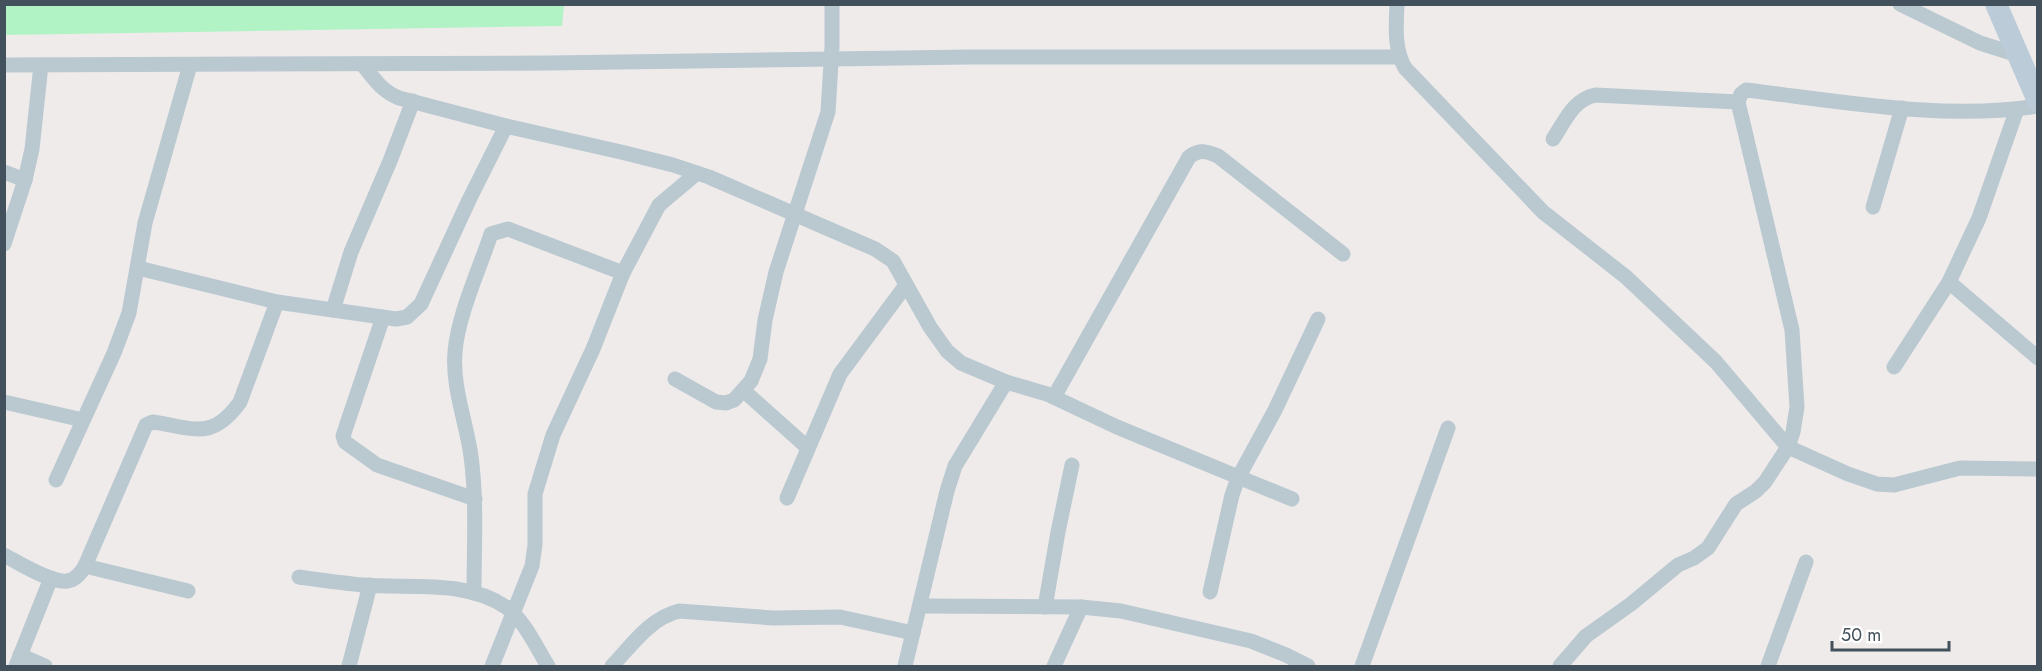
<svg xmlns="http://www.w3.org/2000/svg" width="2042" height="671" viewBox="0 0 2042 671" font-family="Jost,sans-serif">
<rect width="100%" height="100%" fill="#efebeb"/>
<path fill="#b2f3c6" d="M4,5L5,4L564,5L562,26L5,35Z"/>
<g fill="none" stroke-linecap="round" stroke-linejoin="round">
<g stroke="#bac8d0" stroke-width="15">
<path d="M1397,4C1396,26 1394,49 1405,68L1543,212L1626,277L1716,362L1788,447L1848,474L1877,484L1894,485L1960,468L2038,469"/>
<path d="M1900,4L1980,43L2018,55"/>
<path d="M4,65L549,63L969,57H1398"/>
<path d="M363,65C374,79 382,91 399,98L506,126L621,152L673,165L709,177L875,249L893,261L930,327L947,351L961,363L1006,382L1047,394L1117,427L1292,499"/>
<path d="M1553,139C1565,121 1573,100 1595,95L1738,102"/>
<path d="M4,172L25,180"/>
<path d="M1873,207L1902,108"/>
<path d="M4,244L25,180L32,149L41,65"/>
<path d="M138,268L277,302L396,319L407,317L421,304L469,200L506,126"/>
<path d="M1949,282L2038,358"/>
<path d="M333,310L351,252L390,161L413,101"/>
<path d="M383,317L346,427L343,436L345,442L377,465L475,499"/>
<path d="M1894,367L1949,282L1979,218L2017,109"/>
<path d="M675,379L716,402L726,403L734,400L751,381L760,359L765,320L776,272L828,112L832,47V4"/>
<path d="M744,391L808,448"/>
<path d="M1054,397L1189,157C1200,149 1206,151 1218,156L1343,254"/>
<path d="M4,402L83,420"/>
<path d="M56,480L114,353L129,313L145,223L190,65"/>
<path d="M787,498L840,374L906,285"/>
<path d="M4,555C19,563 51,583 67,581C76,580 81,573 85,566L146,425L153,422C194,428 212,441 240,402L277,302"/>
<path d="M85,566L188,591"/>
<path d="M299,577C321,580 342,583 363,585C410,589 464,579 506,607C525,621 536,647 548,666"/>
<path d="M1210,592L1232,495L1238,478L1275,410L1318,319"/>
<path d="M474,593C474,547 477,501 471,456C466,421 452,387 455,352C458,315 479,270 491,234L508,229L623,273"/>
<path d="M920,606L1081,607L1121,611L1251,641L1286,655L1308,666"/>
<path d="M1045,607L1058,532L1072,465"/>
<path d="M20,655L45,666"/>
<path d="M16,666L51,578"/>
<path d="M349,666L370,585"/>
<path d="M492,666L532,566L535,545V494L553,435L593,349L623,273L659,205L697,173"/>
<path d="M612,666C631,646 650,618 679,611L773,618L840,617L913,633"/>
<path d="M905,666L947,491L955,466L1006,382"/>
<path d="M1054,666L1081,607"/>
<path d="M1362,666L1448,428"/>
<path d="M1560,666L1586,636L1631,604L1678,565L1694,558L1708,548L1736,504L1756,491L1765,482L1788,447L1793,432L1797,407L1792,330L1738,102L1741,94L1746,90C1838,101 1946,121 2038,106"/>
<path d="M1768,666L1806,562"/>
</g>
<path stroke="#bbcbd8" stroke-width="22" d="M1996,4L2038,101"/>
</g>
<rect width="2042" height="671" fill="none" stroke="#42515b" stroke-width="12"/>
<path d="M1832 641v9h117v-9" fill="none" stroke="#42515b" stroke-width="3"/>
<text x="1841" y="641" font-size="18" fill="#42515b" stroke="#ffffff" stroke-width="4.5" paint-order="stroke">50 m</text>
</svg>
